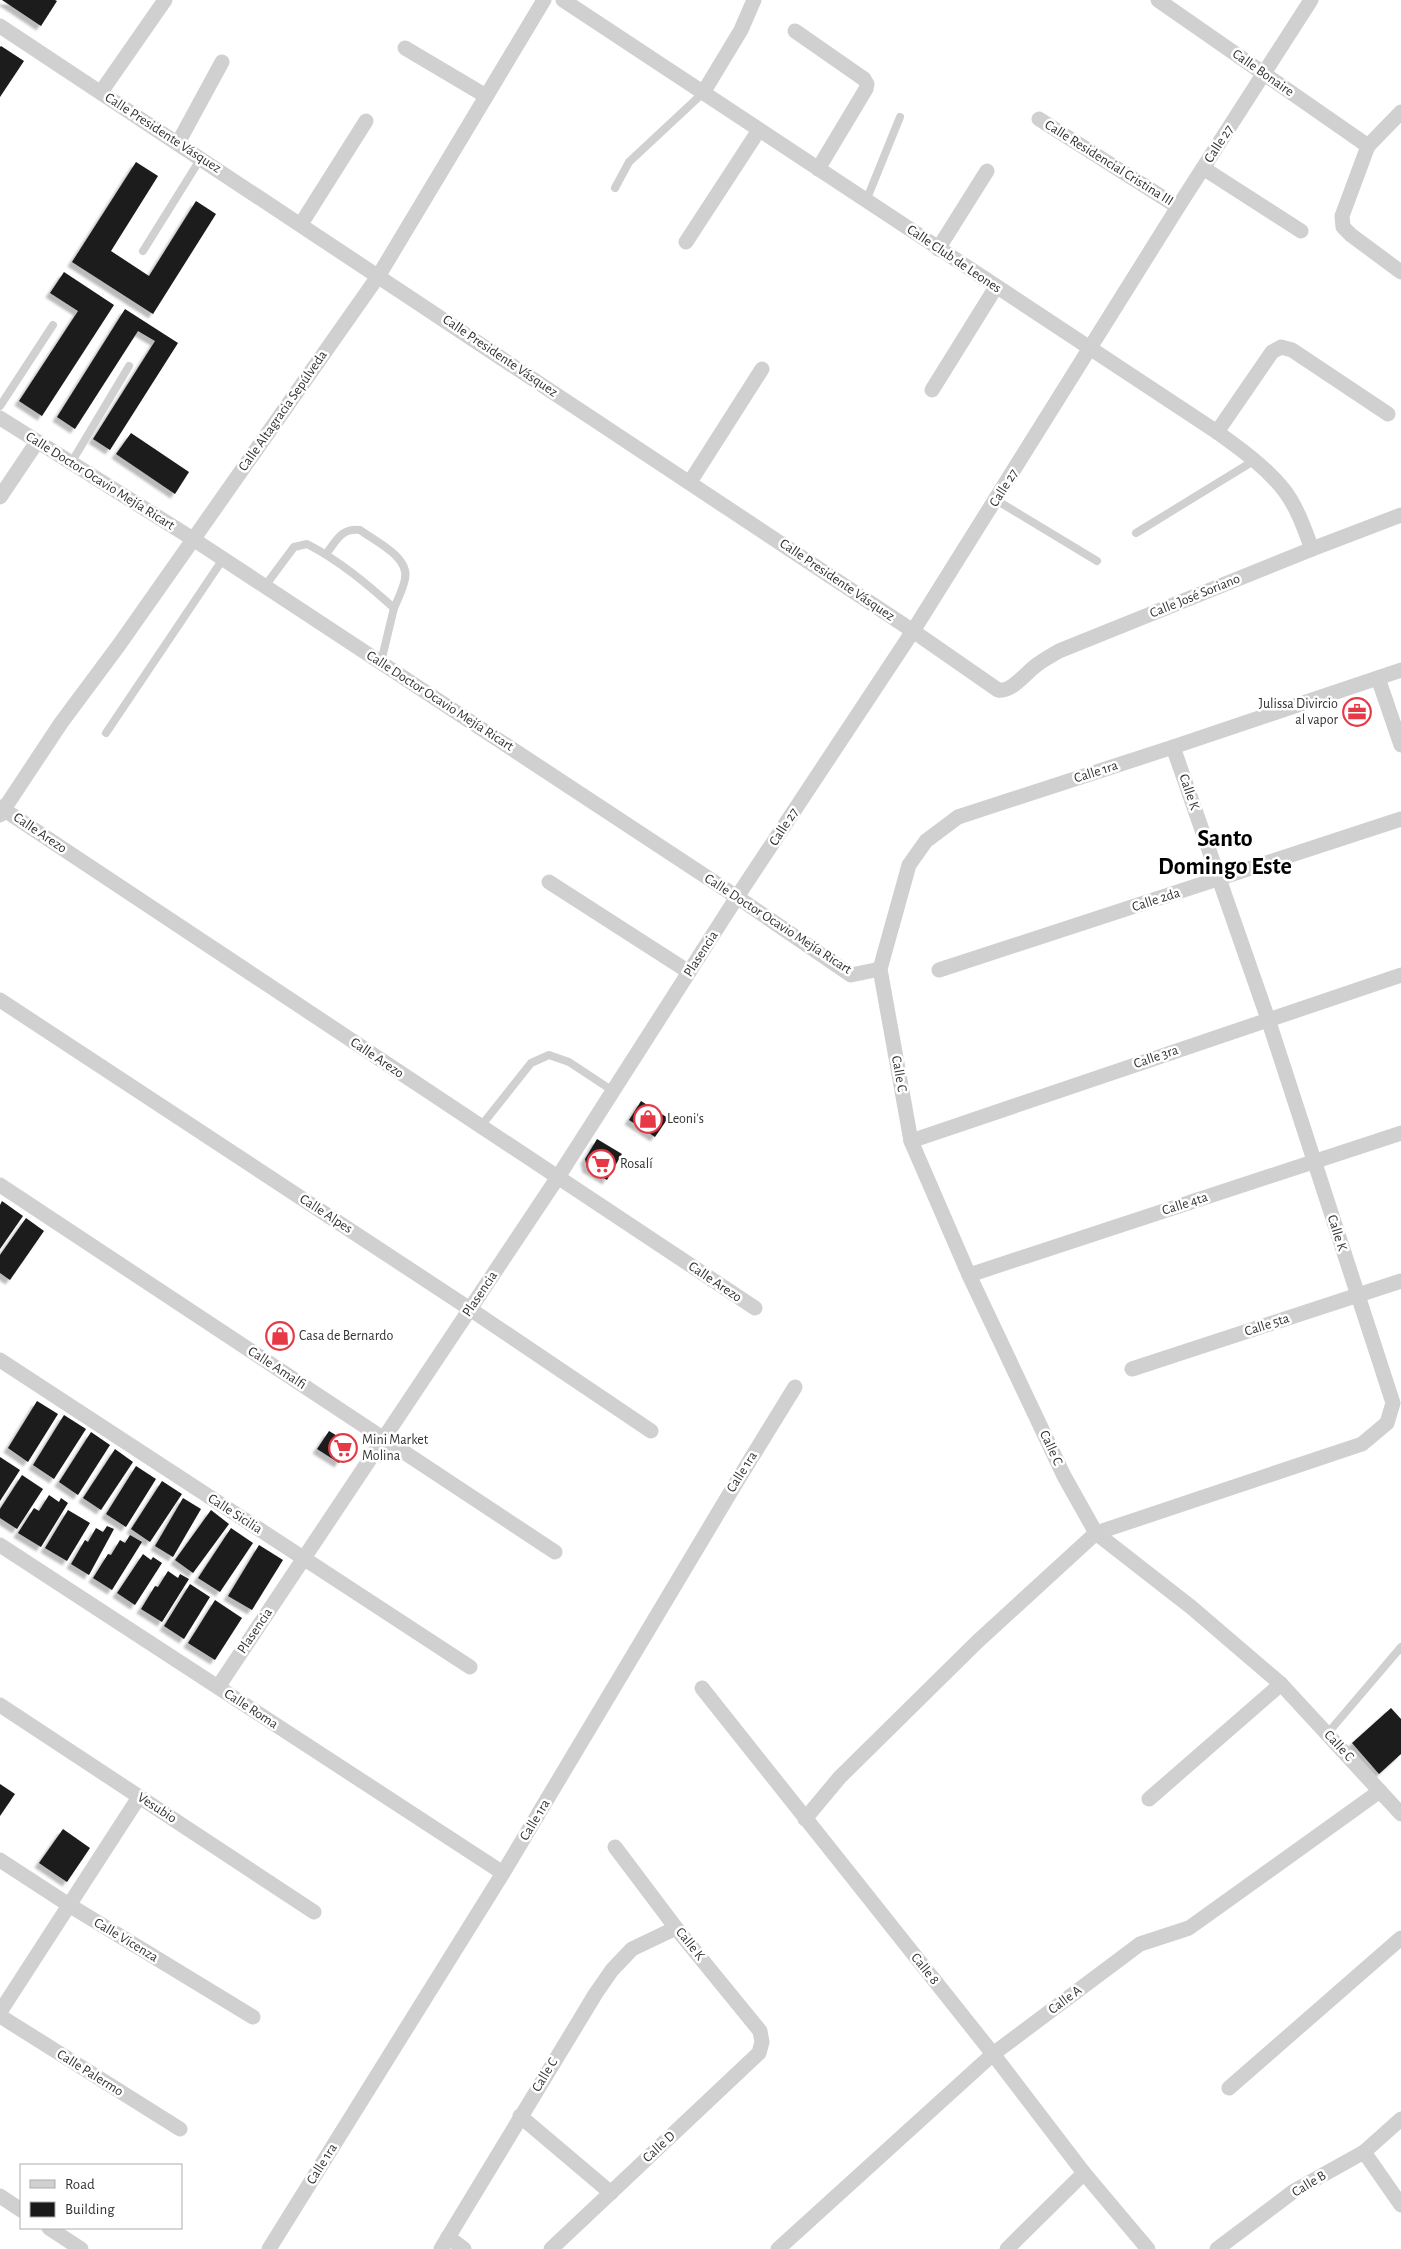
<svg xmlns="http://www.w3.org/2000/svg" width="1401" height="2249" viewBox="0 0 1401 2249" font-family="'Alegreya Sans',sans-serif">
<defs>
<filter id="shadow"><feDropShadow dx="-4.5" dy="4.5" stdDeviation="1" flood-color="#0004"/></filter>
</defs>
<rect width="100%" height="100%" fill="#fff"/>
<g fill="#1a1a1a" filter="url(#shadow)">
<path d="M2,0H55L57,1L41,26Z"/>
<path d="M1,46L24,61L0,97V47Z"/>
<path d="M136,162L158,176L111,251L149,276L196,201L216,214L153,314L72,262Z"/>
<path d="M64,272L114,305L42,416L19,401L78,311L50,293Z"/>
<path d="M125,309L178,343L110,450L93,439L155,341L138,331L75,429L57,417Z"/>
<path d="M131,433L189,472L175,494L116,454Z"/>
<path d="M641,1101L668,1118L655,1137L629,1120Z"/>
<path d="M597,1139L622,1154L607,1180L587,1168L585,1159Z"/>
<path d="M2,1201L23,1216L0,1249V1205Z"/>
<path d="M26,1218L44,1231L10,1280L0,1273V1255Z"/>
<path d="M37,1401L58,1414L28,1462L8,1448Z"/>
<path d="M64,1415L86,1429L54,1479L33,1465Z"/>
<path d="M329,1431L351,1444L339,1463L317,1449Z"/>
<path d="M91,1432L110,1445L78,1495L59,1482Z"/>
<path d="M115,1449L133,1462L101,1510L83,1498Z"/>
<path d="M0,1457L20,1470L0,1501Z"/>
<path d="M136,1466L156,1479L126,1527L106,1514Z"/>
<path d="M22,1475L43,1489L17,1529L0,1518V1509Z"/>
<path d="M162,1481L182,1494L150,1542L131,1529Z"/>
<path d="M49,1495L59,1502L61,1498L68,1503L41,1547L18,1533L34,1508L39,1511Z"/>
<path d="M183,1498L201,1509L173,1557L155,1546Z"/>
<path d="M68,1510L90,1523L67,1561L45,1548Z"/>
<path d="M211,1510L229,1524L193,1573L175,1560Z"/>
<path d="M107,1526L114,1529L89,1575L71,1564L85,1540L88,1542L96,1528L103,1532Z"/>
<path d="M231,1528L253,1543L220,1592L198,1578Z"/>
<path d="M130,1535L142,1542L112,1590L93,1578L108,1554L111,1555L120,1540L125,1543Z"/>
<path d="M259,1545L283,1560L252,1610L228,1596Z"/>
<path d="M143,1554L151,1560L153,1557L162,1563L135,1605L117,1593Z"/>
<path d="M168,1571L178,1578L180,1574L189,1579L162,1622L141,1609L155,1586L158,1587Z"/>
<path d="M190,1584L210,1597L184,1639L164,1626Z"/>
<path d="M215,1600L242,1618L215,1660L188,1643Z"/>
<path d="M1391,1708L1401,1719V1754L1379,1774L1352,1743Z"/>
<path d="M0,1784L15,1794L0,1816Z"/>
<path d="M63,1829L90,1848L67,1882L39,1863Z"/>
</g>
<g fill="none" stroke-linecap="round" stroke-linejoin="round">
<g stroke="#d0d0d0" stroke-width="8">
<path d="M615,188L629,162L703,93"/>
<path d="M866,201L900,117"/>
<path d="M143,251L201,158"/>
<path d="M0,406L53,325"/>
<path d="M71,463L129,366"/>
<path d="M996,500L1097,561"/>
<path d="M1136,533L1255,460"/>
<path d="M326,554C337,540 341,528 360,530C375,541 410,557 405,579C403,589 398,599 394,608"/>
<path d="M265,586L294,547L307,544C340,561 367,584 394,608L381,662"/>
<path d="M106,733L223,559"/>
<path d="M481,1126L531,1063L549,1055L569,1062L613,1091"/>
<path d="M1327,1734L1401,1647"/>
</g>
<g stroke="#d0d0d0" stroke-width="15">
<path d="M563,0L1217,432C1240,449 1265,466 1284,490C1297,507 1304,528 1312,549"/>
<path d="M1158,0L1368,146"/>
<path d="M0,26L913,631L998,690C1013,692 1026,672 1038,664C1045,659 1052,655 1059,651L1312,549L1401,515"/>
<path d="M795,31L864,79L867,84L866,89L818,169"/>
<path d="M405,48L486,96"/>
<path d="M101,92L165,0"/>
<path d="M703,93L741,30L754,0"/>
<path d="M1401,112L1368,146L1342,216L1343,227L1351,235L1401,272"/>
<path d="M1039,119L1178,207"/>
<path d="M178,143L222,62"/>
<path d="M1203,168L1301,231"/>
<path d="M301,224L366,121"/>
<path d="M686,242L759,130"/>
<path d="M938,249L987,171"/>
<path d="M932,390L996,287"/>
<path d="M0,418L193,539L737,897L851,975L880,969"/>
<path d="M1217,432L1272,352L1281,347L1292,350L1388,414"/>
<path d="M690,482L762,369"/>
<path d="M0,497L37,442"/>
<path d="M1401,670L1173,747L958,817L926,841L909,865L880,969L911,1141L969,1275L1064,1476L1096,1533L1191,1607L1281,1684L1401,1814"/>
<path d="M1378,678L1401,745"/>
<path d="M0,807L755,1308"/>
<path d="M0,815L61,723L119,645L379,275L544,0"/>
<path d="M549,882L689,972"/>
<path d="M939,970L1401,819"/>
<path d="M0,1000L470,1309L651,1431"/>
<path d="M911,1141L1401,975"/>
<path d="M0,1185L555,1552"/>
<path d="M969,1275L1401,1133"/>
<path d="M0,1360L470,1667"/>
<path d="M1132,1369L1401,1281"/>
<path d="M0,1545L503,1873"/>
<path d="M218,1687L558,1177L737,897L913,631L1178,207L1311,0"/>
<path d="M702,1688L993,2054L1084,2173L1148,2249"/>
<path d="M0,1705L314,1912"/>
<path d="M1149,1799L1281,1684"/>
<path d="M805,1819L840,1777L977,1642L1096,1533L1362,1444L1387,1423L1393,1403L1268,1019L1173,747"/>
<path d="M0,1860L69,1905L253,2017"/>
<path d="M0,2012L139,1797"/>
<path d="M0,2016L180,2129"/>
<path d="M1229,2088L1401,1938"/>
<path d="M520,2116L611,2193"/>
<path d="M1364,2152L1401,2205"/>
<path d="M0,2196L21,2210"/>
<path d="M49,2228L81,2249"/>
<path d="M448,2237L464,2249"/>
<path d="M269,2249L503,1873L736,1483L795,1387"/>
<path d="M441,2249L596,1993L612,1970L632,1949L676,1928"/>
<path d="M551,2249L759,2053L762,2042L760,2031L676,1928L615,1847"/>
<path d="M778,2249L993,2054L1140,1944L1189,1928L1380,1791"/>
<path d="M1007,2249L1084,2173"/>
<path d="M1217,2249L1294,2191L1364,2152L1401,2119"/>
</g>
</g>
<defs>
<symbol id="office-ring" viewBox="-11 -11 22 22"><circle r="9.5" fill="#fff" stroke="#e63946" stroke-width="1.5"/><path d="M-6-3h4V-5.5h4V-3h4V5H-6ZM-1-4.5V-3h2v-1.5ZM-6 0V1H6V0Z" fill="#e63946"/></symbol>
<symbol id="shop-ring" viewBox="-11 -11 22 22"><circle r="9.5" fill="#fff" stroke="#e63946" stroke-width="1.5"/><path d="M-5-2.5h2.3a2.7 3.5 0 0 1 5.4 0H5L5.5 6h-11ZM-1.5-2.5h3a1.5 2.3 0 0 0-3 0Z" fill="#e63946"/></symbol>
<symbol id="supermarket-ring" viewBox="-11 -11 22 22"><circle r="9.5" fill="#fff" stroke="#e63946" stroke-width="1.5"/><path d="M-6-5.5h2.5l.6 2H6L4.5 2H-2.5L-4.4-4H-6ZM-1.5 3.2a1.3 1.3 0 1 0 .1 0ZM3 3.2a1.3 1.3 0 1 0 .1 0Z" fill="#e63946"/></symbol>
</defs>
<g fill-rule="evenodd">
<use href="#office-ring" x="1341" y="696" width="32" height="32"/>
<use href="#shop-ring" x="632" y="1103" width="32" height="32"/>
<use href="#supermarket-ring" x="585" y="1148" width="32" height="32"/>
<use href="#shop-ring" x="264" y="1320" width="32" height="32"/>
<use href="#supermarket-ring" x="327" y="1432" width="32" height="32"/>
</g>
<g text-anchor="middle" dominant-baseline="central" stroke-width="5" stroke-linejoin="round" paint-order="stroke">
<g font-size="14" fill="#333" stroke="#fff">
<text transform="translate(1263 73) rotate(35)">Calle Bonaire</text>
<text transform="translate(163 133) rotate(33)">Calle Presidente Vásquez</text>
<text transform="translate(1219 144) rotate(-57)">Calle 27</text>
<text transform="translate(1109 163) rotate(32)">Calle Residencial Cristina III</text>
<text transform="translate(954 259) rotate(34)">Calle Club de Leones</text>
<text transform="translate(500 356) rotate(34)">Calle Presidente Vásquez</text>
<text transform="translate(283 411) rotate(-55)">Calle Altagracia Sepúlveda</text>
<text transform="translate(100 481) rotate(32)">Calle Doctor Ocavio Mejía Ricart</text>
<text transform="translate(1004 488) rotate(-58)">Calle 27</text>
<text transform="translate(837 580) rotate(34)">Calle Presidente Vásquez</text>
<text transform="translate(1195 596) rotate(-22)">Calle José Soriano</text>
<text transform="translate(440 701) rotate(33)">Calle Doctor Ocavio Mejía Ricart</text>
<text transform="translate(1096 772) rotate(-18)">Calle 1ra</text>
<text transform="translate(1189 792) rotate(71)">Calle K</text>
<text transform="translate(784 827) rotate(-57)">Calle 27</text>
<text transform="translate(40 833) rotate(34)">Calle Arezo</text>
<text transform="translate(1156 900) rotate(-18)">Calle 2da</text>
<text transform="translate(778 924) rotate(33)">Calle Doctor Ocavio Mejía Ricart</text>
<text transform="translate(701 954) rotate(-57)">Plasencia</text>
<text transform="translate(1156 1057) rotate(-19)">Calle 3ra</text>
<text transform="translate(377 1058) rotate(34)">Calle Arezo</text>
<text transform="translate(899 1074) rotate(80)">Calle C</text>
<text transform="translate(1185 1204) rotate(-18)">Calle 4ta</text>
<text transform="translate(326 1214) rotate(33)">Calle Alpes</text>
<text transform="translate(1337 1233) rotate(72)">Calle K</text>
<text transform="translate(715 1282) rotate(34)">Calle Arezo</text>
<text transform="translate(480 1294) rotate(-56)">Plasencia</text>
<text transform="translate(1267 1325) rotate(-18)">Calle 5ta</text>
<text transform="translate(277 1368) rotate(33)">Calle Amalfi</text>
<text transform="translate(1051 1448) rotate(65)">Calle C</text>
<text transform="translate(742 1472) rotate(-58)">Calle 1ra</text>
<text transform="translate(235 1514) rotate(33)">Calle Sicilia</text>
<text transform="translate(255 1631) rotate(-56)">Plasencia</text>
<text transform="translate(251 1709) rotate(33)">Calle Roma</text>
<text transform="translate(1339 1746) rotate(47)">Calle C</text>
<text transform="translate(157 1808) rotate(33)">Vesubio</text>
<text transform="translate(535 1820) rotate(-59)">Calle 1ra</text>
<text transform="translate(126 1940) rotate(31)">Calle Vicenza</text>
<text transform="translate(690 1944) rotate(51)">Calle K</text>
<text transform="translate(925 1969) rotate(51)">Calle 8</text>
<text transform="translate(1065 2000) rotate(-37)">Calle A</text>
<text transform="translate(90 2073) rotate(32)">Calle Palermo</text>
<text transform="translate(545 2075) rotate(-59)">Calle C</text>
<text transform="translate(659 2147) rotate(-43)">Calle D</text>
<text transform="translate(322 2164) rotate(-58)">Calle 1ra</text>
<text transform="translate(1309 2184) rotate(-31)">Calle B</text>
</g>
<g font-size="14" fill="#333" stroke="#fff" text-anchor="start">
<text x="1338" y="704" text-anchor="end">Julissa Divircio<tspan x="1338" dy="16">al vapor</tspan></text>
<text x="667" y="1119">Leoni's</text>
<text x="620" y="1164">Rosalí</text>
<text x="299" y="1336">Casa de Bernardo</text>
<text x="362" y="1440">Mini Market<tspan x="362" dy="16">Molina</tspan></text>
</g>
<g font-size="24" font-weight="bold" fill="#000" stroke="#fff">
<text x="1225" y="839">Santo<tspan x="1225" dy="28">Domingo Este</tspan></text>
</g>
</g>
<rect x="20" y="2164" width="162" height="65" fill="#ffffff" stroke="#adadad"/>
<rect x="30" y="2180" width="25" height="8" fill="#d0d0d0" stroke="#adadad"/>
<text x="65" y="2189" font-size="15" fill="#333333">Road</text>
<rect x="30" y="2202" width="25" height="15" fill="#1a1a1a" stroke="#adadad"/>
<text x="65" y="2214" font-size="15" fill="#333333">Building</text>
</svg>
